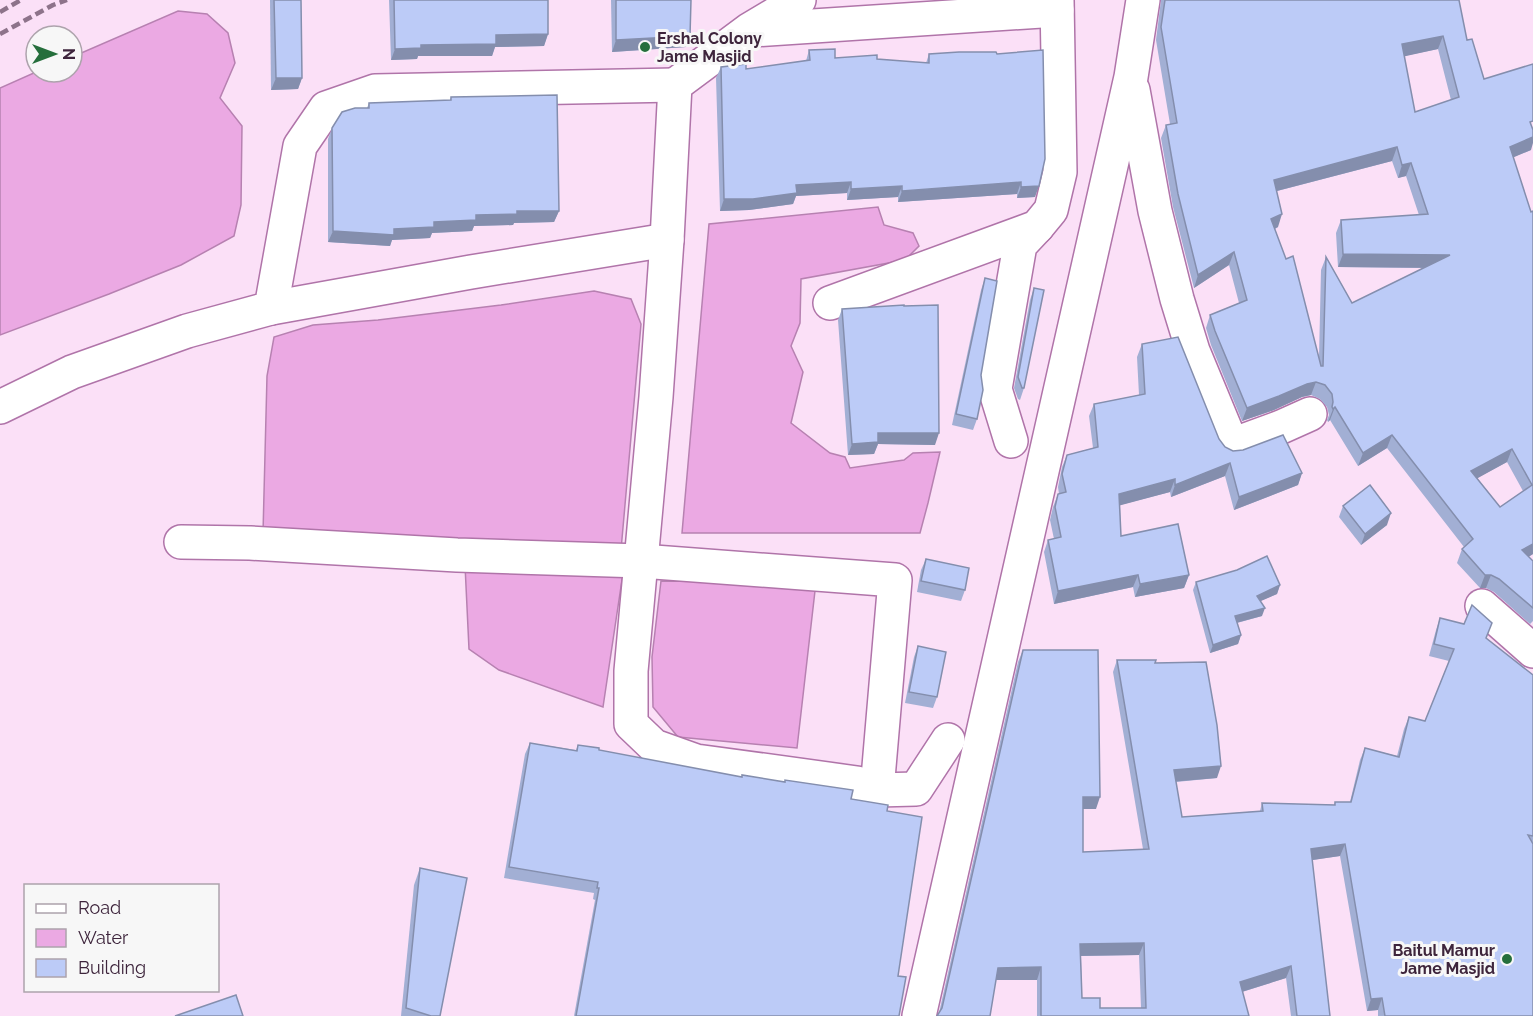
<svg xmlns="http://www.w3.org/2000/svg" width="1533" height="1016" viewBox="0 0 1533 1016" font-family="Raleway,sans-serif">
<rect width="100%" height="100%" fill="#fbe0f7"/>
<g fill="#eba9e3" stroke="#b781b1" stroke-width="1.5">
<path d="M178,11L207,14L228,33L235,63L220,98L242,126L241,205L234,236L181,265L109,294L0,335V88L36,72H72V57Z"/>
<path d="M878,207L884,225L913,233L919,246L905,260L801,279L800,323L791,346L803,372L791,423L830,453L845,457L850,468L904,460L913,453L940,452L928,503L920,533H682L709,224Z"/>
<path d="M594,291L631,299L641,324L621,550L263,533L267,376L274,337L313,325L378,320L501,305Z"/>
<path d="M465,565L623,573L603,707L499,670L469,649Z"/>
<path d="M661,581L816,582L797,748L678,737L653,707L652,657Z"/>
</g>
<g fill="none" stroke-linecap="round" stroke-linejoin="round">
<defs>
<g id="minor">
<path d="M799,0L749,30L675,85L667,240L656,397L631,671V724L654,746L696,761L857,783L877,790L916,789L948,740"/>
<path d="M753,30L1057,10"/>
<path d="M1133,90L1155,211L1177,299L1193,351L1232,445L1281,427L1310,414"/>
<path d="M830,303L1037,227L1051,210L1060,172L1057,0"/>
<path d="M271,308L471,272L667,240"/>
<path d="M0,407L72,372L187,331L271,308L300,146L326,108L375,91L675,85"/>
<path d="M1011,441L995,389L1020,245L1037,227"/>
<path d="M181,542L250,543L457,555L641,561L895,580L877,790"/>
<path d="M1482,606L1533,651"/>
<path d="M919,1016L1131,77L1143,0"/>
</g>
</defs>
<use href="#minor" stroke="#b074a9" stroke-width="36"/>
<use href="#minor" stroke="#fff" stroke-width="33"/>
<g stroke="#8d738a" stroke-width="4.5" stroke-dasharray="9 4.5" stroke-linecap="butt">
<path d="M0,12L21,0"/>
<path d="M0,34L53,5L67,0"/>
</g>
</g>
<g fill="#a2afd4" fill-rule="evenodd">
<path d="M270,0H301L302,78L298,89L271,90Z"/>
<path d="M389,0H548V34L544,46L495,47L492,56H418L417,59L391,60Z"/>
<path d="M611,0H691L690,36L686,47L612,52Z"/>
<path d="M1161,0H1459L1467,40L1484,79L1531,150L1513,157L1531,212L1533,554L1528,557L1533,561V621L1530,624L1494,592L1486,588H1480L1457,563L1462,549L1464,547L1387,448L1358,466L1330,420L1328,422L1327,420L1329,415L1327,407L1320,399L1311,395L1302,397L1274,410L1242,421L1211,345L1206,328L1210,315L1239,303L1229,265L1194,288L1173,207L1161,138L1166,125L1170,124L1156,40ZM1438,49L1451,100L1415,112L1404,56ZM1392,161L1398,178L1406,176L1419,215L1341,220L1336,233L1338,267L1423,268L1352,303L1326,257L1321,270L1319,357L1275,229L1278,227L1277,191ZM1507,462L1523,491L1500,507L1477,478Z"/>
<path d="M809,50L835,58L877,59L926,63L929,54L1035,197L1017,198V194L898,202V197L847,200V193L796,196L793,204L749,210L720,211L716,78L721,67L746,69L806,61Z"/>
<path d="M451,97L559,211L554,222L514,223L513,225L474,226L472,231L432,233L430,238L392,240L390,246L328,242V139L332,128L367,108L369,103L450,100Z"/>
<path d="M985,278L981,375L977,419L973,430L952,425L981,290Z"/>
<path d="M1034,288L1024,388L1020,400L1018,399L1014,388L1030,300Z"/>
<path d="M842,309L935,445L878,444L874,454L848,455L838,320Z"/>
<path d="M1142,344L1225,447L1233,451L1302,473L1298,485L1234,510L1225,476L1171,497L1170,492L1120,505L1121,536L1189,575L1184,588L1135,597L1133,587L1054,604L1044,552L1048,540L1054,539L1050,520L1053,507L1058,494H1059L1058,487L1062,467L1067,455L1093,448L1089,416L1094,404L1139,395L1137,357Z"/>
<path d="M1343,506L1387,525L1361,545L1339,517Z"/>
<path d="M926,559L965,590L961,601L917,592L921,570Z"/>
<path d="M1196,582L1280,585L1277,594L1260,601L1262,616L1237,623L1241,635L1238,644L1210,653L1193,590Z"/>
<path d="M1440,618L1486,638L1533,675V1016H1378V1010L1367,1011L1340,856L1312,860L1330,1016H1291L1286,978L1242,992L1249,1016H1037V980H996L939,1013L1018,662L1023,650L1096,809H1083V852L1143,849L1113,672L1117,660L1155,663L1217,778L1176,782L1182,817L1260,811L1262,803L1334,805L1335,802H1350L1360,760L1365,748L1397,756L1404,729L1409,717L1425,721L1449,661L1429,656L1436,630ZM1139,955L1141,1008H1100L1082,998L1081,956Z"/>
<path d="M918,646L937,697L933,708L905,703L914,657Z"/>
<path d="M530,743L576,750L578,745L599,750L851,799L887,811L898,976L899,1016H574L595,900L593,899L594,893L504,878L525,754Z"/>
<path d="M420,868L440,1016H401L414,885Z"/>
</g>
<g fill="#848ead">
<path d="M548,34L544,46L495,47L492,56H418L417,59L391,60L395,49L496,35Z"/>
<path d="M690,36L686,47L612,52L616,40Z"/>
<path d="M1443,36L1438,49L1397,58L1402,44Z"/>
<path d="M276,78H302L298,89L271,90Z"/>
<path d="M1533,137V143L1531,150L1505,161L1510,147Z"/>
<path d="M1397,147L1392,161L1269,193L1274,180Z"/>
<path d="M1411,163L1406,176L1398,178L1402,165Z"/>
<path d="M851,182L847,193L796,196L793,204L749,210L720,211L724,199L796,185Z"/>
<path d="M1021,182L1017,194L898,202L902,191Z"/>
<path d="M902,186L898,197L847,200L851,189Z"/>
<path d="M1039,186L1035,197L1017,198L1021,187Z"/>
<path d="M517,211H559L554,222L514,223L513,225L474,226L472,231L432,233L430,238L392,240L390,246L328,242L333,231L394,229L476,215Z"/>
<path d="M1282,214L1278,227L1267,232L1271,219Z"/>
<path d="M1234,252L1229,265L1194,288L1198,275Z"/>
<path d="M1343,254L1450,255L1445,268L1338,267Z"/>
<path d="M1316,382L1311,395L1302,397L1274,410L1242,421L1247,408L1307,384Z"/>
<path d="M1335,407L1330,420L1328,422L1333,409Z"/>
<path d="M878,433H939L935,445L878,444L874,454L848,455L852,444Z"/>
<path d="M1392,435L1387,448L1358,466L1363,453Z"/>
<path d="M1512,449L1507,462L1467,484L1471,471Z"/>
<path d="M1230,463L1225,476L1171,497L1175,485Z"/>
<path d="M1302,473L1298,485L1234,510L1239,497Z"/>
<path d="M1175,479L1170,492L1114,507L1119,494Z"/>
<path d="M1391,513L1387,525L1361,545L1365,534Z"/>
<path d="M1533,544V554L1517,564L1522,550Z"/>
<path d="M1138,575L1133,587L1054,604L1058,591Z"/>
<path d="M1189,575L1184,588L1135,597L1140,584Z"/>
<path d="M1485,575H1491L1486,588H1480Z"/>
<path d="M1280,585L1277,594L1254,604L1257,596Z"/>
<path d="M1265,608L1262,616L1232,624L1235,616Z"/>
<path d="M1241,635L1238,644L1210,653L1213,645Z"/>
<path d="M1221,766L1217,778L1170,782L1174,770Z"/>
<path d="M1083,797H1100L1096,809H1079Z"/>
<path d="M1345,844L1340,856L1306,861L1311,849Z"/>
<path d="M1144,943L1139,955L1076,956L1080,944Z"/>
<path d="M1291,966L1286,978L1235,994L1240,982Z"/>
<path d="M1041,967L1037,980H993L998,968Z"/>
<path d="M1382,998L1378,1010L1367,1011L1371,999Z"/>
</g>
<g fill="#bccbf7" stroke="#848ead" stroke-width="1.5" fill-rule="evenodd">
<path d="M274,0H301L302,78H276Z"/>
<path d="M394,0H548V34L496,35V44L421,45V48L395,49Z"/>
<path d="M616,0H691L690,36L616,40Z"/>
<path d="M1165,0H1459L1467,40L1472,39L1484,79L1533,64V121L1530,122L1533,130V137L1510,147L1531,212L1533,211V544L1522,550L1533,561V608L1499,579L1491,575H1485L1462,549L1473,539L1392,435L1363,453L1335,407L1333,409L1332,407L1333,402L1332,394L1325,385L1316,382L1307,384L1279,396L1247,408L1215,331L1210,315L1247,300L1234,252L1198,275L1178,194L1166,125L1177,123L1161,27ZM1443,36L1459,97L1415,112L1402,44ZM1397,147L1402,165L1411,163L1428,214L1341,220L1343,254L1450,255L1352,303L1326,257L1323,366H1321L1293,256L1286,259L1271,219L1282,214L1274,180ZM1512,449L1532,485L1500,507L1471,471Z"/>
<path d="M835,49V58L877,55V59L929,63V54L959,52H996L997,54L1043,50L1045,159L1039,186L1021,187V182L902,191V186L851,189V182L796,185L797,193L753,199H724L721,67L746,64V69L810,60L809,50Z"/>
<path d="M557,95L559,211H517V214L476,215V220L434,222V227L394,229V235L333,231L332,128L342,112L355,108H369V103L451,100V97Z"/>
<path d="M985,278L997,281L981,375L983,390L977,419L956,414Z"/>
<path d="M1034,288L1044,290L1024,388H1022L1018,377Z"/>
<path d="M904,305V306L938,305L939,433H878V442L852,444L842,309Z"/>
<path d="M1178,337L1219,439L1225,447L1233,451L1243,450L1283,435L1302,473L1239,497L1230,463L1175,485V479L1119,494L1121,536L1178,524L1189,575L1140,584L1138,575L1058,591L1048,540L1061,537L1055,507L1058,494L1066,492L1062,474L1067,455L1098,447L1094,404L1145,394L1142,344Z"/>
<path d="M1370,485L1391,513L1365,534L1343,506Z"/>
<path d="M1267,556L1280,585L1257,596L1265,608L1235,616L1241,635L1213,645L1196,582L1237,570Z"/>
<path d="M926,559L969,568L965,590L921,581Z"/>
<path d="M1472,605L1492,623L1486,638L1533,675V836L1528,835L1533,844V1016H1385L1382,998L1371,999L1345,844L1311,849L1330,1016H1297L1291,966L1240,982L1249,1016H1041V967L998,968L990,1016H937L942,1008L1023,650H1098L1100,797H1083V852L1149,849L1117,660H1156L1155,663L1206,662L1217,725L1221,766L1174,770L1182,817L1263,811L1262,803L1335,805V802H1351L1365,748L1399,757L1409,717L1425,721L1454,649L1434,644L1440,618L1464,624ZM1144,943L1146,1008H1100V998H1082L1080,944Z"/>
<path d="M918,646L946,652L937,697L909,692Z"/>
<path d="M530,743L577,751L578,745L599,748V750L742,777V775L785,782V780L853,790L851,799L888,805L887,811L922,817L898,976L906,977L899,1016H576L599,888H597L598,882L509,867Z"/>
<path d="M420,868L467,878L440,1016H431L406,1008Z"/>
<path d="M236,995L243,1016H175Z"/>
</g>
<g fill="#256f3c" stroke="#f7f7f7" stroke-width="2">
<circle cx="645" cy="47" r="6"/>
<circle cx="1507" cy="959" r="6"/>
</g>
<g text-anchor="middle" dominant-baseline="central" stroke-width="6" stroke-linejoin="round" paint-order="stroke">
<g font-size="16" font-weight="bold" fill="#3e253c" stroke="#f7f7f7" text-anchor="start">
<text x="657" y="38">Ershal Colony<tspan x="657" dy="18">Jame Masjid</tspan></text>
<text x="1495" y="950" text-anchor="end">Baitul Mamur<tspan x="1495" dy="18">Jame Masjid</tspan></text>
</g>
</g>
<rect x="24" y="884" width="195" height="108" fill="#f7f7f7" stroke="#ada3ac" stroke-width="1.5"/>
<rect x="36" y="904" width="30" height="9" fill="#ffffff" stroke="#ada3ac" stroke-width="1.5"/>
<text x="78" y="914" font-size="18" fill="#3e253c">Road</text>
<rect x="36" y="929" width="30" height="18" fill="#eba9e3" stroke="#ada3ac" stroke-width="1.5"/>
<text x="78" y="944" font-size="18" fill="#3e253c">Water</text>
<rect x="36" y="959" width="30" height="18" fill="#bccbf7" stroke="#ada3ac" stroke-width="1.5"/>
<text x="78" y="974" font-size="18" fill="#3e253c">Building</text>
<g transform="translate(54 54) rotate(90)"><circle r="28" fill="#f7f7f7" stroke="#ada3ac" stroke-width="1.5"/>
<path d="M0-4.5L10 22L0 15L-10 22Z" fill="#256f3c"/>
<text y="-9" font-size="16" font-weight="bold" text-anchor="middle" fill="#3e253c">N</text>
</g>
</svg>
